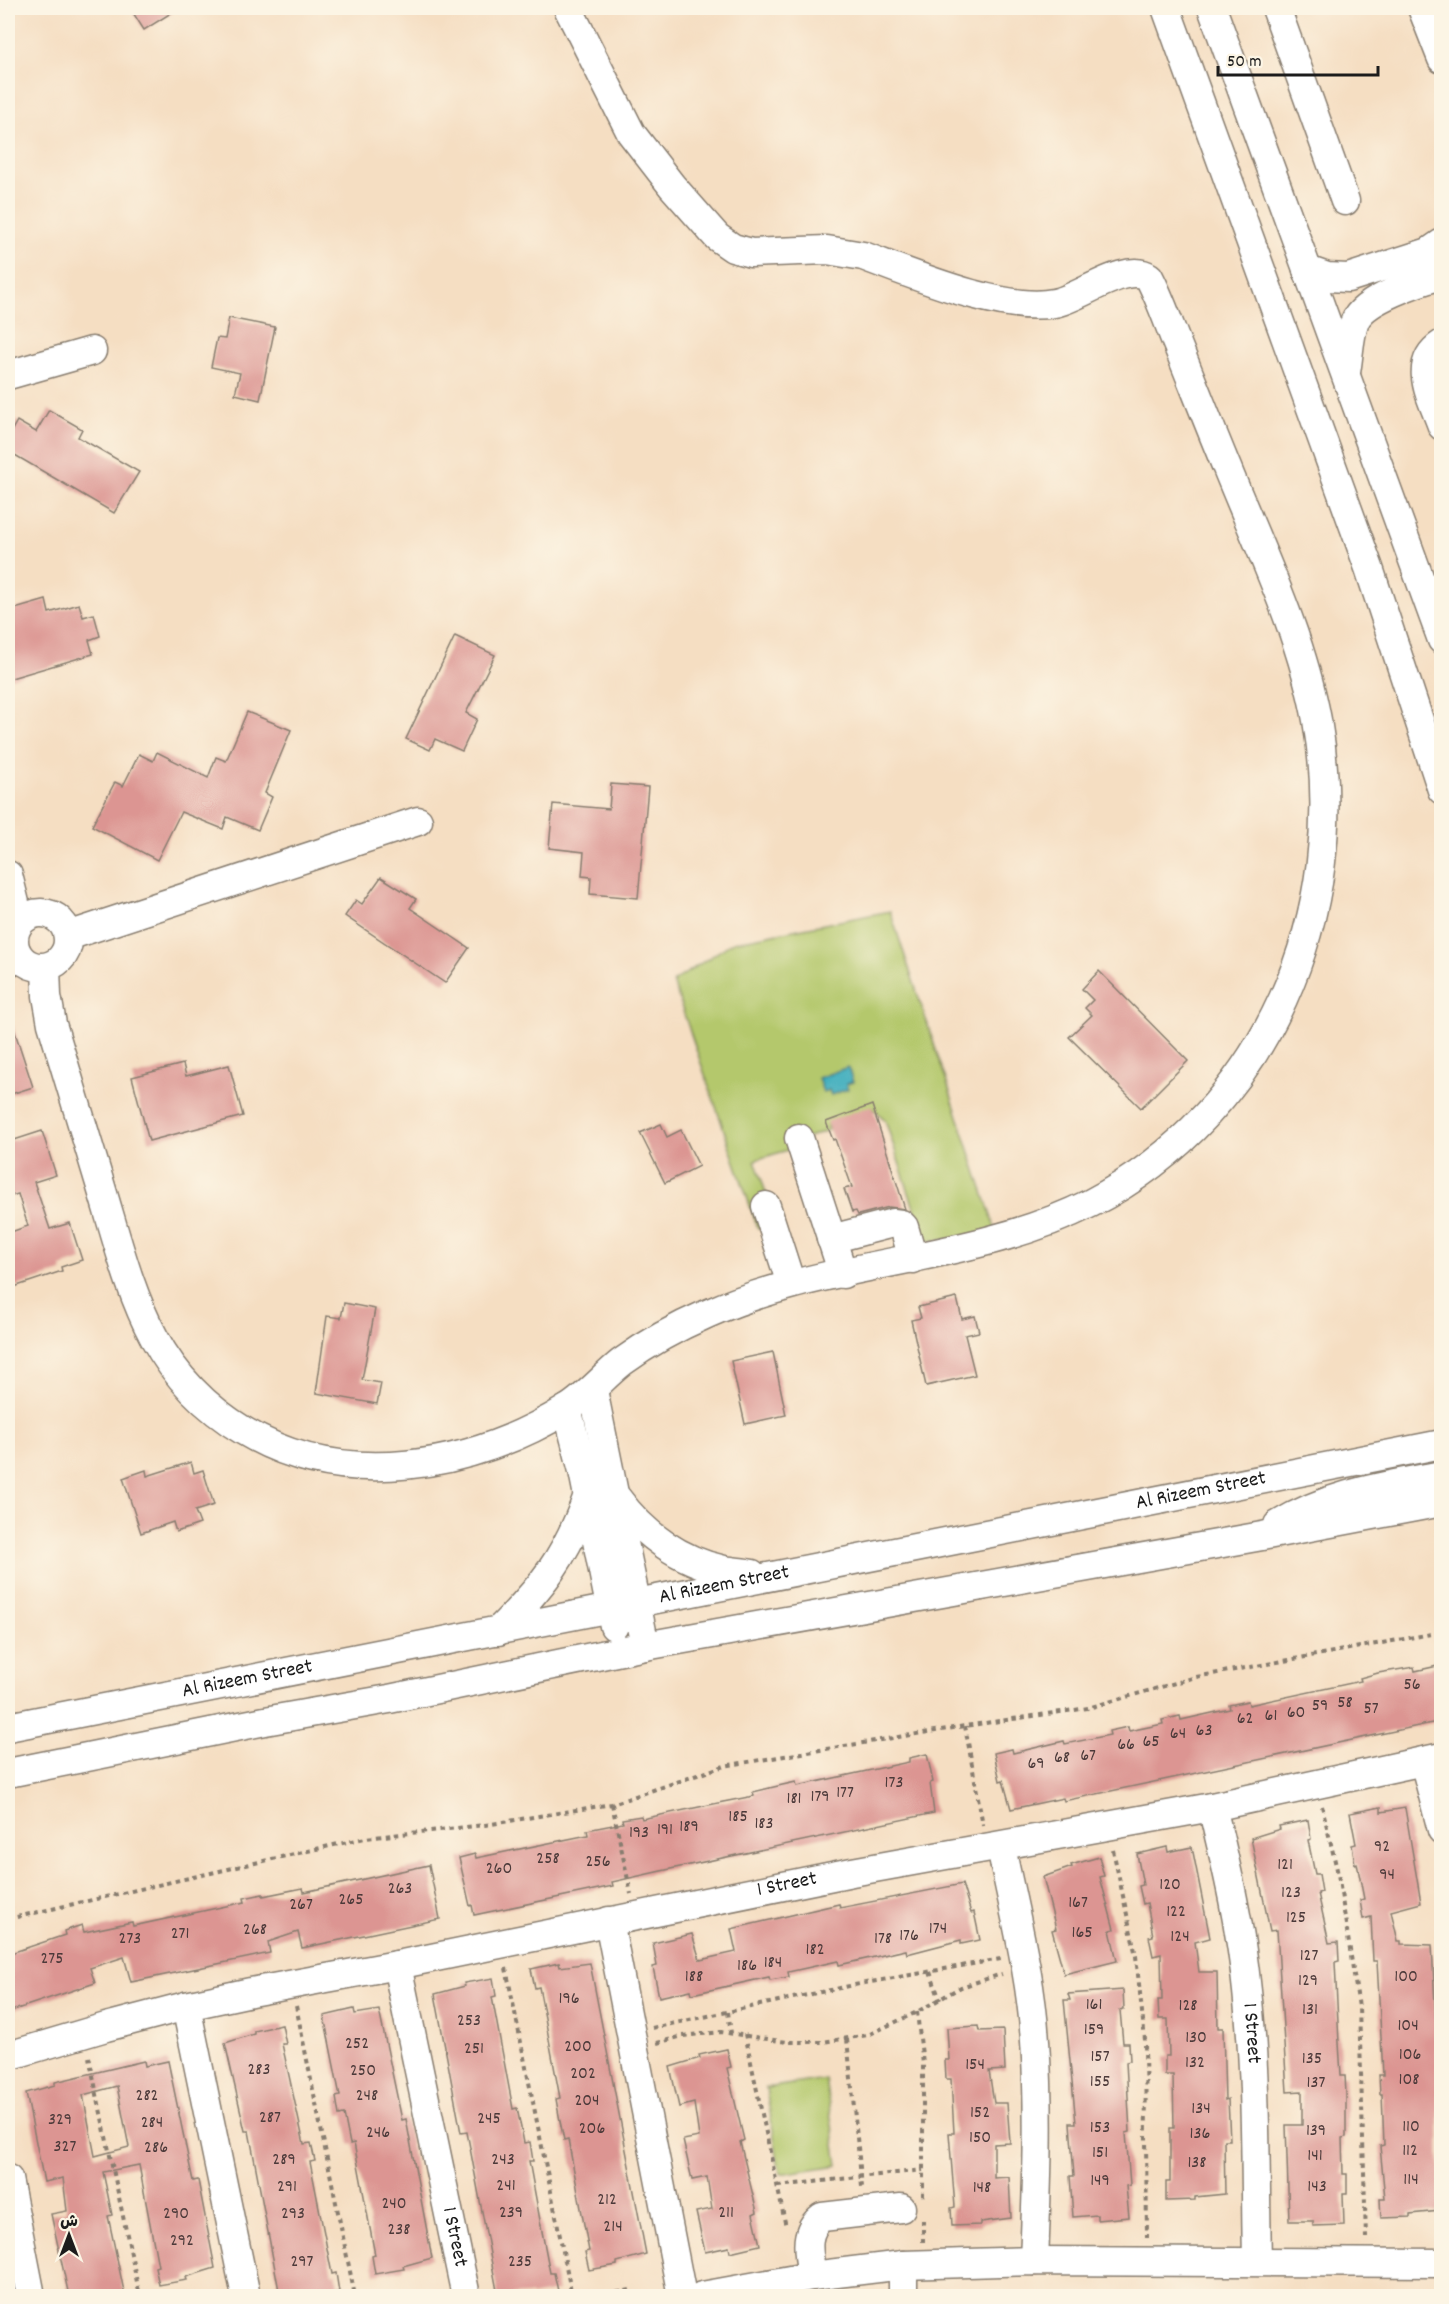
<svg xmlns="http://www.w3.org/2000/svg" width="1449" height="2304" viewBox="0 0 1449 2304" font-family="Dekko,'Playpen Sans Arabic',sans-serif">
<rect width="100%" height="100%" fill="#fcf5e5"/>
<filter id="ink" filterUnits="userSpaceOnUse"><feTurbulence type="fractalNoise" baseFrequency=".0167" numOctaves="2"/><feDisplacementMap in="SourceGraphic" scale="12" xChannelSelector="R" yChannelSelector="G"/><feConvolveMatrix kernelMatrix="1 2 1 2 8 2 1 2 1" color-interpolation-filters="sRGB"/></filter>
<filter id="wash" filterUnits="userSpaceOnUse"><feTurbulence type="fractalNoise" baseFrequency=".008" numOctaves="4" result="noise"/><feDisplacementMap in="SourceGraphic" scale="24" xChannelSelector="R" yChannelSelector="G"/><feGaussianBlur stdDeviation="1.35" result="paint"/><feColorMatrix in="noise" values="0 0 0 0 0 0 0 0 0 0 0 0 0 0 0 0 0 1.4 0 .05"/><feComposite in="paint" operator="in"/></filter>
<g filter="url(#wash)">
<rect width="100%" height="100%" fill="#f5dec2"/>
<g fill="#b4c86c" stroke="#687244" stroke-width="1.5">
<path d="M890,911L998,1237L925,1241L885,1120L874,1109L827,1126L828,1130L804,1139L794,1148L755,1160L776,1223L758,1229L673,982L733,942Z"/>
<path d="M825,2079L838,2165L780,2174L766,2088Z"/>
</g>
<path fill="#41aebe" stroke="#2e656d" stroke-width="1.5" d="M848,1067L853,1082L846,1084L848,1089L831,1095L829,1090L823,1092L818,1078Z"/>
<g id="blocks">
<g fill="#dc9592" fill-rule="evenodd">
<path d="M130,8H179L144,30Z"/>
<path d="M229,318L275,327L260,400L235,394L240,373L211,367L217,338L225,339Z"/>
<path d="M49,410L82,429L78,437L139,472L114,513L8,451V437L17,421L36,432Z"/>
<path d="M46,600L49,613L79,604L83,617L94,614L100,636L89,640L93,654L8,679V611Z"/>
<path d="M455,636L495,655L466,713L477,719L462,751L435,739L430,750L406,739Z"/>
<path d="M247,712L291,730L265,793L272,797L258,830L227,817L223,829L181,812L157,860L92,826L115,782L123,786L139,754L153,761L157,752L208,778L216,757L226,761Z"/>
<path d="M611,784L648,787L638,898L590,894L591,877L582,876L584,852L549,848L553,804L609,809Z"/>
<path d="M381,877L416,899L410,908L469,948L445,983L345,916L356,900L362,904Z"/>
<path d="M1099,971L1188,1061L1141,1108L1069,1037L1092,1015L1085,1008L1093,1000L1082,989Z"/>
<path d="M11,1020L33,1087L8,1095V1021Z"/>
<path d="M183,1064L186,1076L229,1065L243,1116L149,1141L132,1077Z"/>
<path d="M872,1105L905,1209L889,1207L858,1215L856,1211L852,1212L844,1189L852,1187L835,1139L833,1140L826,1122Z"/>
<path d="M661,1124L667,1137L681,1130L699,1166L665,1183L640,1133Z"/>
<path d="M42,1131L56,1175L34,1182L50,1229L70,1223L82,1260L61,1267L62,1271L11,1288L8,1278V1233L28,1226L18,1194L8,1197V1142Z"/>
<path d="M957,1298L962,1319L975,1316L979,1332L965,1335L975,1375L926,1386L911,1320L921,1318L918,1307Z"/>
<path d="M344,1303L375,1309L362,1380L381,1383L377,1404L316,1393L327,1316L341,1318Z"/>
<path d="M773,1352L786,1415L745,1424L731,1361Z"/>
<path d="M191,1462L194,1473L203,1470L214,1505L195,1511L200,1524L176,1532L173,1522L141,1533L123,1478L146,1470L147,1476Z"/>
<path d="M1442,1665V1721L1064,1801L1063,1798L1011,1809L1003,1780L1000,1781L994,1753L1012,1749L1013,1753L1064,1741L1065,1744L1110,1735L1109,1731L1128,1727L1129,1731L1163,1724L1162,1720L1180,1716L1181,1720L1230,1709L1229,1705L1248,1701L1249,1705L1361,1681L1360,1678L1378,1673L1414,1667L1415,1671Z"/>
<path d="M927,1754L933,1782L930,1783L934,1813L661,1871L612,1882L613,1886L474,1915L472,1905L470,1906L459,1858L475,1854L476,1858L588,1835L587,1830L623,1823L622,1819L641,1816L642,1819L723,1802L754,1796L753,1792L778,1786L796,1782L797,1786L909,1762V1758Z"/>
<path d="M1381,1807V1812L1405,1808L1421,1903L1391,1911L1398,1941H1401V1944L1432,1945L1439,2086L1440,2211L1410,2214V2217L1381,2218L1380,2199H1385L1380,2146L1384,2145L1382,2094H1380L1379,2075H1383L1377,1961H1373L1371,1917L1363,1919L1360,1900L1364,1899L1357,1863L1355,1864L1352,1845L1356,1844L1350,1813Z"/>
<path d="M1308,1820L1311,1839L1308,1840L1315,1874H1319L1322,1892L1318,1893L1329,1943L1338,1942L1339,1961L1335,1962L1339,2043L1341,2075H1345L1346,2094V2137L1342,2138L1343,2174H1347V2193H1343L1344,2225L1313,2226V2221H1289L1286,2125H1302V2091L1287,2092L1277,1930L1270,1931L1251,1838L1280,1829L1279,1826Z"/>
<path d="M1167,1847L1168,1852L1192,1847L1210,1938L1195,1942L1199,1972H1217L1218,2028H1223L1225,2100L1228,2099L1230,2140H1224L1225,2194L1195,2197V2200L1166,2201V2182H1170V2128H1174L1173,2075H1165V2056H1169L1168,2019H1159L1158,2000H1162L1161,1954L1153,1956L1149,1937L1153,1936L1147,1903L1143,1904L1139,1886L1143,1885L1137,1854Z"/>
<path d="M1099,1857L1104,1876L1100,1877L1114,1929L1110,1930L1117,1961L1064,1974L1052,1930L1056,1929L1043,1877L1072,1867L1071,1865Z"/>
<path d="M429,1865L440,1919L302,1948L298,1932L268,1942L270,1953L131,1982L124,1957L90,1968L95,1983L8,2012V1954L65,1935L64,1931L82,1925L84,1932L132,1922L133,1926L245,1902L244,1898L263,1894V1896L303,1888L304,1892Z"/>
<path d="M962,1884L971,1913L974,1912L980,1940L961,1944V1940L907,1954L906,1950L839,1965L838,1961L788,1972L789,1977L770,1980L769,1977L692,1994L691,1990L659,1997L653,1967L657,1966L653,1943L692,1934L700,1960L736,1952L731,1929L839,1904L840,1908Z"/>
<path d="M559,1963L560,1967L590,1963L646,2254L617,2262V2265L589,2270L585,2252L589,2251L568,2139L564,2140L560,2121L556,2099L560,2098L545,2018L539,1987L535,1988L531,1969Z"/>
<path d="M493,1978L496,1996L492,1997L513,2109L517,2108L524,2143L530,2142L533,2161H529L544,2242L550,2273H554L558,2291L531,2296L529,2294L498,2296L467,2132L461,2133L435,1994L465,1986L464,1983Z"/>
<path d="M1123,1990L1124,2009L1120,2010L1123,2043H1129L1130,2061L1126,2062L1130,2132L1126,2133L1130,2185L1126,2186L1129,2217L1097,2220V2215L1073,2217L1070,2176H1074L1070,2123H1076L1064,2000H1070L1068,1994Z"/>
<path d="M354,2009L355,2014L379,2010L402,2120L406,2119L432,2258L403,2266L404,2269L375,2274L372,2256L375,2255L354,2143L350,2144L344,2114L339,2115L336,2097L340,2096L324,2016Z"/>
<path d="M282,2025L286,2044H282L304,2144L311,2143L315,2161L310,2162L332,2274L336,2273L339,2292L316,2296H280L249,2131H245L225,2043L254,2034V2031Z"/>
<path d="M978,2026L979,2031L1003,2030L1005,2070L989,2071L994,2103H1007L1010,2143L994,2144V2178L1009,2177L1011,2218L981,2222V2225L952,2226L951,2208L955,2207L949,2133H954L951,2079H946L945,2060H949L947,2028Z"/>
<path d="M727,2049L731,2067L727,2068L744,2140L740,2142L757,2212L753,2214L760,2245L730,2252L729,2247L705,2252L696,2212L712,2209L707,2177L692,2180L683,2140L699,2137L694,2103L679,2107L670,2067L700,2058L699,2055Z"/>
<path d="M144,2061L145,2066L168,2061L193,2181L198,2180L215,2268L186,2277L187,2280L159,2285L155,2267L158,2266L139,2165L103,2172L112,2215L108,2216L125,2296H69L51,2214L67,2211L63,2178L44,2182L26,2093L55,2085V2082ZM117,2086L129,2147L95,2156L83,2095Z"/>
</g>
</g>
</g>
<g filter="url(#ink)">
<use href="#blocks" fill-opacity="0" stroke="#887d6f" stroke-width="1.5"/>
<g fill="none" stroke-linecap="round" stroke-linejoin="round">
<defs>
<g id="minor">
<path d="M1166,8L1369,568L1442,790"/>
<path d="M1212,8L1442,640"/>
<path d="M1276,8L1345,201"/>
<path d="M1422,8L1442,59"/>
<path d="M1307,270L1327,277L1348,278L1429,252L1442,243"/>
<path d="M1442,344C1411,364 1432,398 1442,426"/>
<path d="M1346,372C1349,356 1349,336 1355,321C1364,299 1420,281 1442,275"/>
<path d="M8,375L92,351"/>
<path d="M8,875L15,903L16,927"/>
<circle cx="41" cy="940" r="27"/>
<path d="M68,936L418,821"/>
<path d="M46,967L47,996L52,1024C68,1078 85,1132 101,1187C131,1286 147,1373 244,1431C344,1491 472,1468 567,1409C588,1396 603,1377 622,1362C648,1343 677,1327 707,1314C829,1259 970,1264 1091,1203C1267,1112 1351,912 1317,720C1301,633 1260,550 1227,468C1210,427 1194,386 1177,344C1168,322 1160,298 1149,277C1126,261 1079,299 1054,303C1004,313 912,274 863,256L827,250L751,253L733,248L717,237L672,186L631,133L568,8"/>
<path d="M799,1138L843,1274"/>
<path d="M766,1206L791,1284"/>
<path d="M831,1239L893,1223L901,1224L904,1227L913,1259"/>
<path d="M593,1390L645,1646"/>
<path d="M567,1409L583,1471L614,1626"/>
<path d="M617,1498C643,1534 680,1561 724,1570C734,1572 743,1572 752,1574"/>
<path d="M1278,1525C1328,1494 1385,1486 1442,1475"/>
<path d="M498,1631C542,1587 566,1557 587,1498"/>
<path id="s1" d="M8,1727L1442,1444"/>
<path d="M1424,1761L1442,1830"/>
<path d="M8,1773L265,1721L389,1699L645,1646L1262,1536L1442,1502"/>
<path id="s2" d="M1212,1807C1227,1868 1241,1929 1247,1991C1257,2080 1255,2171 1257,2261"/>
<path d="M1001,1847C1014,1911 1031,1976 1035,2041C1040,2114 1037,2188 1034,2261"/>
<path d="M609,1921L682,2296"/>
<path id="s3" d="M397,1965L466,2296"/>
<path d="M186,2006L246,2296"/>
<path id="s4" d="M8,2056L106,2027L186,2006L251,1992L397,1965L852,1872L1212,1807L1442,1757"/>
<path d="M8,2179L31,2296"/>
<path d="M812,2276C809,2255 802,2232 822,2217L901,2208"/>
<path d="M702,2296L812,2276L903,2265L1034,2261L1442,2263"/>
<path d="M903,2296V2265"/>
</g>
</defs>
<use href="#minor" stroke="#887d6f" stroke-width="31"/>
<g stroke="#887d6f" stroke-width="4" stroke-dasharray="4.5 4.5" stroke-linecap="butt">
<path d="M965,1726L983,1825"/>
<path d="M612,1804L631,1894"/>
<path d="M1322,1806L1338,1874L1359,2007L1366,2238"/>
<path d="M1113,1850L1136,1956L1145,2040L1147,2238"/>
<path d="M8,1919L365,1838L485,1825L612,1804L724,1766L965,1726L1088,1708L1196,1677L1442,1632"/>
<path d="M506,1968L572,2296"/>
<path d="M930,1972L940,2000"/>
<path d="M296,2006L355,2296"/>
<path d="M728,2012L731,2033"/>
<path d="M917,2012L923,2064V2197"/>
<path d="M652,2028L854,1985L1001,1959"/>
<path d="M745,2034L786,2227"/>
<path d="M847,2039L862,2187"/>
<path d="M657,2043L683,2036L721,2032L787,2042H823L868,2035L917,2012L961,1987L1002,1974"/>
<path d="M89,2057L140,2296"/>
<path d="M778,2186L923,2170"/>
<path d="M923,2220V2242"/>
<path d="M599,2296L630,2290L632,2296"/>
</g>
<use href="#minor" stroke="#fff" stroke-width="28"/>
</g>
</g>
<g text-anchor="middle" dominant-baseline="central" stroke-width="4.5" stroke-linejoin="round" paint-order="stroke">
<g font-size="18" fill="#4c3a3a">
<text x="1412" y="1685">56</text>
<text x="1345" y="1703">58</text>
<text x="1320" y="1706">59</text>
<text x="1371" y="1709">57</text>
<text x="1296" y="1713">60</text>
<text x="1271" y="1716">61</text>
<text x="1245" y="1719">62</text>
<text x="1204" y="1731">63</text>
<text x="1178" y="1734">64</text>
<text x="1151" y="1742">65</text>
<text x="1126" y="1745">66</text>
<text x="1088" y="1756">67</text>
<text x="1062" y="1758">68</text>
<text x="1036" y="1764">69</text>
<text x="894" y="1783">173</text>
<text x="845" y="1793">177</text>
<text x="820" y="1797">179</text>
<text x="794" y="1799">181</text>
<text x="738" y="1817">185</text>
<text x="764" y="1824">183</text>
<text x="689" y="1827">189</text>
<text x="665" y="1830">191</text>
<text x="639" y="1833">193</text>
<text x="1382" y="1847">92</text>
<text x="548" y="1859">258</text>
<text x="598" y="1862">256</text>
<text x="1285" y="1865">121</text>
<text x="499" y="1869">260</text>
<text x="1387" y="1875">94</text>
<text x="1170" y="1885">120</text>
<text x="400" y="1889">263</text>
<text x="1291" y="1893">123</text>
<text x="351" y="1900">265</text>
<text x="1078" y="1903">167</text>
<text x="301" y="1905">267</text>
<text x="1176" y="1912">122</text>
<text x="1296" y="1918">125</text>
<text x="938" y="1929">174</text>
<text x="255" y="1930">268</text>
<text x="1082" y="1933">165</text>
<text x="180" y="1934">271</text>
<text x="909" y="1936">176</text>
<text x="1180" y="1937">124</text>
<text x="130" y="1939">273</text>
<text x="883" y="1939">178</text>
<text x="815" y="1950">182</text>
<text x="1309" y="1956">127</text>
<text x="52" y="1959">275</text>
<text x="773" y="1963">184</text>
<text x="747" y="1966">186</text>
<text x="694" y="1977">188</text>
<text x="1406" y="1977">100</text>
<text x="1308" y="1981">129</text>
<text x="569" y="1999">196</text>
<text x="1094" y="2005">161</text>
<text x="1188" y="2006">128</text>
<text x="1310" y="2010">131</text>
<text x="469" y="2021">253</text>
<text x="1408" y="2026">104</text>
<text x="1094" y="2030">159</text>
<text x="1196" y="2038">130</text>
<text x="357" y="2044">252</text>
<text x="578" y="2047">200</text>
<text x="474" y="2049">251</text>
<text x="1410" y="2055">106</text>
<text x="1100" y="2057">157</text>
<text x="1312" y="2059">135</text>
<text x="1195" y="2063">132</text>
<text x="975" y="2065">154</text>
<text x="259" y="2070">283</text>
<text x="363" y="2071">250</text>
<text x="583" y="2074">202</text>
<text x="1409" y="2080">108</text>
<text x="1100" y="2082">155</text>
<text x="1316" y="2083">137</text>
<text x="147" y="2096">282</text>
<text x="367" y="2096">248</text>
<text x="587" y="2101">204</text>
<text x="1201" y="2109">134</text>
<text x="980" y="2113">152</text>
<text x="270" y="2118">287</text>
<text x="489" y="2119">245</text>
<text x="60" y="2120">329</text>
<text x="152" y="2123">284</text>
<text x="1411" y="2127">110</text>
<text x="1100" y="2128">153</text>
<text x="592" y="2129">206</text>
<text x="1316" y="2131">139</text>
<text x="378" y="2133">246</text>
<text x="1200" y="2134">136</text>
<text x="980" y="2138">150</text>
<text x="65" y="2147">327</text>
<text x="156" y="2148">286</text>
<text x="1410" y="2151">112</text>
<text x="1100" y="2153">151</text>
<text x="1315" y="2156">141</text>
<text x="284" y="2160">289</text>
<text x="503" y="2160">243</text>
<text x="1197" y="2163">138</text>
<text x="1411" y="2180">114</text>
<text x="1100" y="2181">149</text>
<text x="506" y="2186">241</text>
<text x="287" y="2187">291</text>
<text x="1317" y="2187">143</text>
<text x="982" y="2188">148</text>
<text x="607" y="2200">212</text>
<text x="394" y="2204">240</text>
<text x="511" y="2213">239</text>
<text x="726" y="2213">211</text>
<text x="176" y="2214">290</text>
<text x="293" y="2214">293</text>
<text x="613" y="2227">214</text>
<text x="399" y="2230">238</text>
<text x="182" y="2241">292</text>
<text x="302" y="2262">297</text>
<text x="520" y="2262">235</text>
</g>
<g font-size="21" fill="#1c1c1c" stroke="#fcf5e5">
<text stroke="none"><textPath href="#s1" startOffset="1216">Al Rizeem Street</textPath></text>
<text stroke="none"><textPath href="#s1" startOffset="730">Al Rizeem Street</textPath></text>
<text stroke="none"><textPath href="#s1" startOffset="244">Al Rizeem Street</textPath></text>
<text stroke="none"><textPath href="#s4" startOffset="798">1 Street</textPath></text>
<text stroke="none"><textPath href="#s2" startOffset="230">1 Street</textPath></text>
<text stroke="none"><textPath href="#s3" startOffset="278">1 Street</textPath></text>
</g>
</g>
<rect width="1449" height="2304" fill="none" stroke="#fcf5e5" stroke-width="30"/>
<g transform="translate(69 2235)" stroke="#fcf5e5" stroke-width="4.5" paint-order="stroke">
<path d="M0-4.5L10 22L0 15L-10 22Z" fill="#1c1c1c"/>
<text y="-9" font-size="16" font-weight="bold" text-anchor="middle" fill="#1c1c1c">ش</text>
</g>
<path d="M1218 66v9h160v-9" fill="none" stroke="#1c1c1c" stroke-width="3"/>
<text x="1227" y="66" font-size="18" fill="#1c1c1c" stroke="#fcf5e5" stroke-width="4.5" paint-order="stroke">50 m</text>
</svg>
